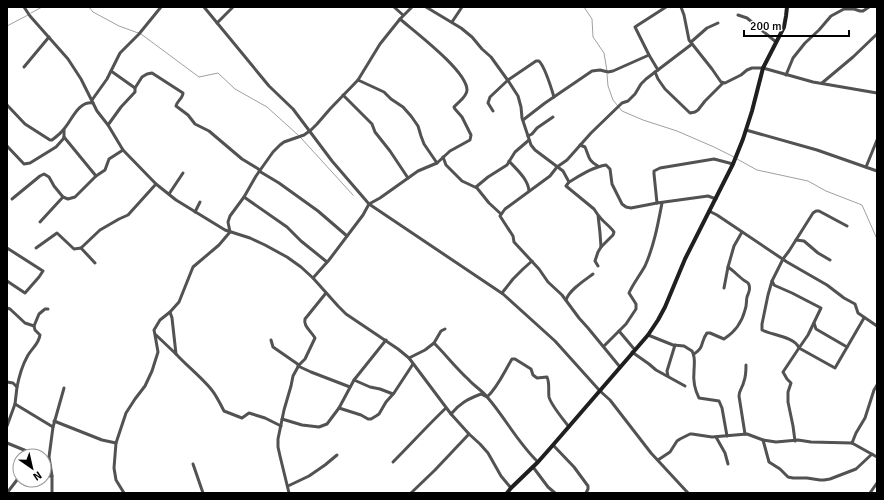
<svg xmlns="http://www.w3.org/2000/svg" width="884" height="500" viewBox="0 0 884 500" font-family="Signika,sans-serif">
<rect width="100%" height="100%" fill="#fff"/>
<g fill="none" stroke-linecap="round" stroke-linejoin="round">
<g stroke="#a0a0a0" stroke-width="1">
<path d="M89,7L93,12L119,26L141,34L199,77L218,73L235,89L267,107L298,135"/>
<path d="M584,7L592,19L593,37L604,53L607,71"/>
<path d="M31,13L42,7"/>
<path d="M7,26L28,15"/>
<path d="M607,74L608,86L613,100L622,111L643,120L677,131L714,147L734,157"/>
<path d="M301,138L353,195"/>
<path d="M737,159L757,170L771,173L808,181L826,191L862,205L877,239"/>
</g>
<g stroke="#525252" stroke-width="3">
<path d="M24,7L30,16L68,59L81,79L97,111L108,125L123,150L156,184L176,200L225,230L250,238L265,245L287,257L301,267L313,278L338,306L346,314L398,349L409,358L451,414L469,434L480,444L488,453L501,476L511,488"/>
<path d="M204,7L269,86L293,109L332,161L369,204L503,294L555,341L600,391L610,400L651,453L688,493"/>
<path d="M394,7L403,15"/>
<path d="M426,7L461,28L472,37L482,49L491,57L509,82L518,96L521,107L522,118L531,145L535,150L563,171L569,182L566,186L594,209L598,215L600,233L601,247L598,252L595,261L598,266"/>
<path d="M681,7L684,15L689,40L712,69L721,82L725,83L741,75L747,70L752,68H763L813,82L877,93"/>
<path d="M738,15L747,18L776,42"/>
<path d="M452,22L462,7"/>
<path d="M217,23L233,7"/>
<path d="M691,42L707,28L718,23"/>
<path d="M24,67L49,37"/>
<path d="M658,70L649,55L635,27L638,25L666,7"/>
<path d="M111,71L135,88"/>
<path d="M655,72L658,79L665,89L690,113L695,112L698,110L705,101L723,83"/>
<path d="M786,75L793,58L805,43L819,30L831,16L844,9H854L860,11H863L869,7"/>
<path d="M358,80L384,92L391,99L403,107L411,116L418,126L421,136L424,144L437,163"/>
<path d="M822,83L853,57L877,34"/>
<path d="M343,95L372,124L375,132L390,151L408,178"/>
<path d="M92,100L107,79L120,53L139,34L161,7"/>
<path d="M7,105L25,124L50,140H52C56,137 61,133 64,129C72,120 78,101 93,103"/>
<path d="M493,111L488,103L490,97L508,80L536,61H539C545,67 551,87 554,97"/>
<path d="M523,120L545,103L592,71L600,70L608,72L613,71L649,55"/>
<path d="M108,125L121,107L135,92V88L142,77L147,74L152,73L183,93C183,98 177,101 176,106L188,115L195,124L209,131L242,159L260,170"/>
<path d="M746,130L817,150L877,171"/>
<path d="M528,136L532,134L537,128L553,117"/>
<path d="M64,137L96,176"/>
<path d="M580,145L585,147C589,156 588,161 598,166"/>
<path d="M7,146L24,164L30,163L56,147L64,138V130"/>
<path d="M443,157L446,165L462,181L477,188L489,203L501,214"/>
<path d="M509,161C517,170 528,179 529,191"/>
<path d="M866,167L877,140"/>
<path d="M259,171L279,183L318,211L347,236"/>
<path d="M569,182C581,175 593,167 606,165L610,169L612,184L622,204L626,207L631,208L657,203"/>
<path d="M476,187L488,177L507,165L515,152L529,140"/>
<path d="M169,194L183,173"/>
<path d="M244,197L287,227L301,241L327,262"/>
<path d="M12,199L40,176L44,174L49,177L54,186L63,197L68,199L75,197L96,176L105,170L109,159L123,150"/>
<path d="M716,199L708,196L657,203L654,174V171L660,168L714,159L733,164"/>
<path d="M709,211L717,215L787,262L827,285L844,298L855,304L858,313L877,326"/>
<path d="M195,212L200,202"/>
<path d="M599,216C603,222 610,226 614,232L613,235L601,247"/>
<path d="M40,222L63,197"/>
<path d="M796,240L804,241L818,253L830,260"/>
<path d="M7,248L43,271L39,277L25,293L7,281"/>
<path d="M36,248L57,233L74,249L81,248"/>
<path d="M95,263L81,248L100,230L119,219L128,215L156,184"/>
<path d="M313,278L329,260L363,215L369,204L380,198L418,171L437,163L450,151L470,140L471,135L462,117L455,109L454,107C458,102 467,97 467,90C467,71 415,32 400,19"/>
<path d="M772,281L774,285L776,286L792,293L821,308L808,335L799,348L835,368L864,318"/>
<path d="M724,288L728,267L734,246L742,232"/>
<path d="M502,293L513,279L523,269L532,261"/>
<path d="M566,300C569,290 585,280 593,274"/>
<path d="M7,308L10,309L25,323L34,326L39,314L45,309H48"/>
<path d="M814,323L816,329L847,347"/>
<path d="M619,331L635,350"/>
<path d="M156,335L176,354L172,318L170,312"/>
<path d="M648,335L673,345L684,346L692,351C696,358 694,364 694,371C693,380 695,390 699,398L719,401L722,408L727,436"/>
<path d="M271,340L273,347L299,365"/>
<path d="M434,343L441,331L445,329"/>
<path d="M604,346L626,324L636,309V304L629,293C633,284 640,275 645,266C654,246 658,224 662,203"/>
<path d="M632,352L649,364L656,370L685,386"/>
<path d="M176,354C187,366 200,376 211,389C216,395 220,403 224,411L242,418L249,413L265,418L281,426"/>
<path d="M694,354C705,347 700,342 707,333H710L724,339C735,332 742,322 745,310C747,306 746,301 747,297C748,294 751,289 749,285C749,283 747,282 745,281C739,277 734,271 728,267"/>
<path d="M409,358L425,350L434,343C446,355 456,368 468,379C474,386 483,391 488,398C506,419 518,443 538,462"/>
<path d="M298,366L311,372L350,387"/>
<path d="M620,367L588,328L579,318L562,295L548,282L539,269L514,242L513,236L500,216L505,209L550,176L557,167L567,160L591,133L622,103L628,101L635,94L641,84L646,79L692,44"/>
<path d="M668,376L667,371L675,345"/>
<path d="M354,380L370,387L380,389L393,394"/>
<path d="M7,382L13,383L17,387L15,404L7,426"/>
<path d="M17,387C19,377 22,366 27,357C31,349 39,344 40,335L35,330L34,326"/>
<path d="M15,404L53,427"/>
<path d="M339,408L361,415L368,419H371L376,416L379,414L386,402L394,393L413,364"/>
<path d="M451,414C460,403 468,399 481,394L487,397C498,387 504,372 512,359H515L531,369L533,375L537,378L547,377C550,384 548,390 549,397C551,405 563,419 569,427"/>
<path d="M282,419L302,425L319,427L327,424L339,408L354,380L386,340"/>
<path d="M54,421L102,440L116,443"/>
<path d="M745,434L739,396C739,390 743,387 744,381C746,376 746,370 746,365"/>
<path d="M716,437L725,453L728,464"/>
<path d="M763,440L769,462L780,469L788,477L793,478H807L820,480H824L830,479L856,469L872,454"/>
<path d="M795,441L793,426L788,402V392L791,383L787,379L783,372L799,348C795,337 772,335 762,330V324L768,295L772,281L783,259L789,251L813,213L816,211H819L847,226"/>
<path d="M7,443L34,454L42,456"/>
<path d="M852,443L856,433L865,418L874,390L877,385"/>
<path d="M553,445L574,467L588,486V489L586,493"/>
<path d="M658,460L670,452L677,441L680,439L690,434H692L712,437L747,434L763,440L776,442L798,440L811,442L852,443L877,457"/>
<path d="M393,462C411,444 428,425 446,408"/>
<path d="M193,464L203,493"/>
<path d="M533,467L548,487L555,493"/>
<path d="M44,476H52"/>
<path d="M288,486L309,476L325,465L337,455"/>
<path d="M7,493L20,476"/>
<path d="M52,493V476L49,457L53,427L64,388"/>
<path d="M124,493L116,480L114,468L116,443L126,413L135,399L145,386L152,371L158,352L155,335L154,330L160,320L170,312L179,302L193,267L219,245L230,232L228,222L230,216L244,197L256,176L273,152L280,145L284,142L304,135L311,130L317,124L330,109L358,80L380,44L400,19L412,7"/>
<path d="M289,493L280,456L278,447V439L284,410L291,386L293,376L299,365L305,359L315,338C311,331 303,326 305,319L326,293"/>
<path d="M411,493L435,470L469,434"/>
<path d="M870,493L877,483"/>
</g>
<path stroke="#1f1f1f" stroke-width="4" d="M507,493L511,488L538,462L553,445L648,335L658,320L665,307L685,259L733,164L743,139L752,111L763,68L784,27L786,16L787,7"/>
</g>
<rect width="884" height="500" fill="none" stroke="#000000" stroke-width="16"/>
<g transform="translate(32 468) rotate(146)"><circle r="19" fill="#ffffff" stroke="#999999"/>
<path d="M0-3L7 15L0 10L-7 15Z" fill="#000000"/>
<text y="-6" font-size="11" font-weight="bold" text-anchor="middle" fill="#000000">N</text>
</g>
<path d="M744 30v6h105v-6" fill="none" stroke="#000000" stroke-width="2"/>
<text x="750" y="30" font-size="12" fill="#000000" stroke="#ffffff" stroke-width="3" paint-order="stroke">200 m</text>
</svg>
